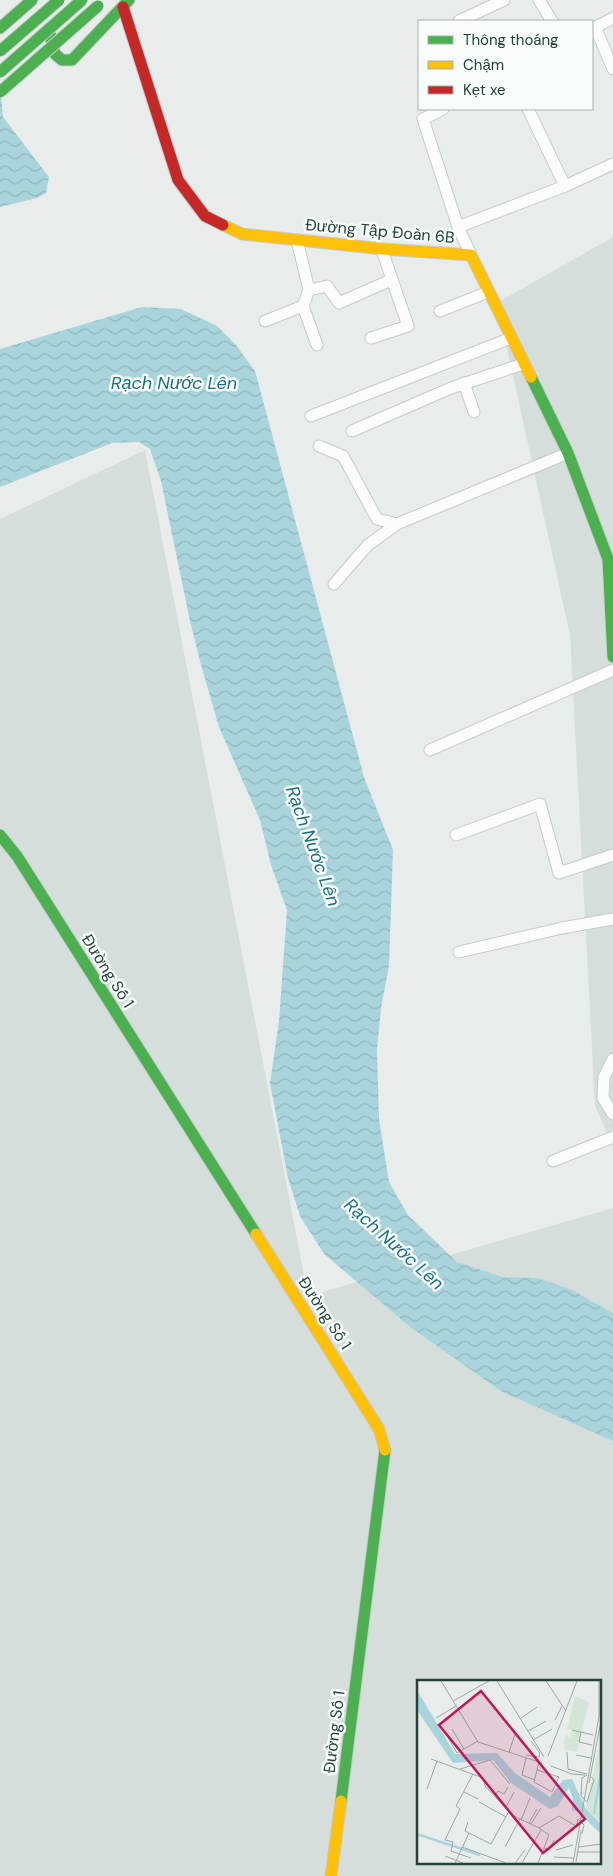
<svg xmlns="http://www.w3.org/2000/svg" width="613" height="1876" viewBox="0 0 613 1876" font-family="'DM Sans',sans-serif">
<defs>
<pattern id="water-waves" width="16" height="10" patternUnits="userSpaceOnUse" patternTransform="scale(1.25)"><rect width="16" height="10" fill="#a9d4db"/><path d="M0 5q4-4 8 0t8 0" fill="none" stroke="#91b7bd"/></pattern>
</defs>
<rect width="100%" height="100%" fill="#e8edeb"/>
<g fill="#d6dedb" fill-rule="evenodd">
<path d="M613,237V1146L595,1106L570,635L497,303Z"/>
<path d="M145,450L308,1296L613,1208V1876H0V519ZM418,1681H599V1862H418Z"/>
</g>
<g fill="url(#water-waves)">
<path d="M0,87L3,117L49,177L46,193L37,198L0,207Z"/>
<path d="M142,307L181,309L217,326L236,345L255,371L364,777L393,850L389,966L381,1008L377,1050L379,1119L389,1182L408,1215L457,1262L503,1277L538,1278L572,1290L613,1313V1441L501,1391L410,1327L324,1254L300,1216L288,1178L270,1083L279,1021L287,910L271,865L260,820L219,727L201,665L190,621L161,481L150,449L139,442L112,443L0,487V349Z"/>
</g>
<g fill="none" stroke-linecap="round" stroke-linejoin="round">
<defs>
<g id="street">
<path d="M539,0L552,21"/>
<path d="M459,21L504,0"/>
<path d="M595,27L613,69"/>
<path d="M592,29L613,18"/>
<path d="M443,109L423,119L458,227L471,255"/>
<path d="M528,109L565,186"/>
<path d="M458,227L565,186L613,164"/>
<path d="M297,240L309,290L303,306L317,345"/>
<path d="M309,290L327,286L339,303L391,280"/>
<path d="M440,311L488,292"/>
<path d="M265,321L303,306"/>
<path d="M371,338L408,326L383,253V249"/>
<path d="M464,383L474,412"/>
<path d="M311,416L511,338"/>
<path d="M352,431L451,388L523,364"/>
<path d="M319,446L343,456L377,519L397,524"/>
<path d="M334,584L368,545L397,524L568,453"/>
<path d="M430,750L613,670"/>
<path d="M456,835L540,804L559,873L613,855"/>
<path d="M459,952L562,928L613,919"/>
<path d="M613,1059L604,1077L603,1098L613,1114"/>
<path d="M553,1161L613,1137"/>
</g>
<g id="fast">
<path d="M0,28L32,0"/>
<path d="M49,30L55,54L62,60H72L129,0"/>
<path d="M531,377L568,453L608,559L613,657"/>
<path d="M0,835L17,856L256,1234"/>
<path d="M341,1801L385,1450"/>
</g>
<g id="slow">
<path d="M223,225L242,234L383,249L471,255L531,377"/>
<path d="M256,1234L379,1429L385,1450"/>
<path d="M331,1876L341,1801"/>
</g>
<path id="jam" d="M123,7L178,180L205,216L223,225"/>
</defs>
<use href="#street" stroke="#c5cac8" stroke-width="13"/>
<use href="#fast" stroke="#c3cbc8" stroke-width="13"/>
<use href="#slow" stroke="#c3cbc8" stroke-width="13"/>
<use href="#jam" stroke="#c3cbc8" stroke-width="13"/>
<use href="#street" stroke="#fcfcfc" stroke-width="11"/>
<use href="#fast" stroke="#4caf50" stroke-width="11"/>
<use href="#slow" stroke="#ffc107" stroke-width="11"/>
<use href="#jam" stroke="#c62828" stroke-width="11"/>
<defs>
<g id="fast-bridge">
<path d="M0,51L59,0"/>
<path d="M0,72L82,0"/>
<path d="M0,92L98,6"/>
</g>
</defs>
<use href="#fast-bridge" stroke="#c3ccc9" stroke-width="13" stroke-linecap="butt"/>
<use href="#fast-bridge" stroke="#4caf50" stroke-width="11"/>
</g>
<g text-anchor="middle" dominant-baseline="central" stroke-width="5" stroke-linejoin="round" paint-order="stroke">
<g font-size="16" fill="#24423a" stroke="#f7fbf9">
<text transform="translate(380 231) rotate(5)">Đường Tập Đoàn 6B</text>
<text transform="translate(108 971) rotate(58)">Đường Số 1</text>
<text transform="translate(325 1313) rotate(57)">Đường Số 1</text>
<text transform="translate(334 1732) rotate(-83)">Đường Số 1</text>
</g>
<g font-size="18" font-style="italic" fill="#1c6f80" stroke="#f7fbf9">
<text x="174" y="383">Rạch Nước Lên</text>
<text transform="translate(313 846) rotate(70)">Rạch Nước Lên</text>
<text transform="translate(394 1244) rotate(42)">Rạch Nước Lên</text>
</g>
</g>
<g transform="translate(417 1680)">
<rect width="184" height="184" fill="#e8edeb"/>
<path d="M181,69H184L180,112H184V143L169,129Z" fill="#d1e6d8"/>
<path d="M158,16L172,22L160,72L148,69L147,63L149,54L153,58L155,50L150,49Z" fill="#d1e6d8"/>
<path d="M0,10L38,74L80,73L98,93L133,117L146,100L155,99L169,129L184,144V154L161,132L155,130L156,118L152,108L141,126L133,129L94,103L76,80L36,83L0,30Z" fill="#a9d4db"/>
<path fill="none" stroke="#a9d4db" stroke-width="2.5" d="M177,134L184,91M0,154L63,175"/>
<path fill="none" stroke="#9aa9a4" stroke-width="1" d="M24,1L61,62L125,83M80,1L127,77M129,1L149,31M36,21L72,1M19,38L39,26M103,39L120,27M138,40L145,26M35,49L47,69M155,50L176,55M111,51L129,41M164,52L162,62L175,65M30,56L40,73L61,61M116,60L135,49M92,72L98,54M150,72L151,89L170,94M109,75L122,77L123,73L114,61M159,75L174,78M131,76L160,1M109,78L105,95L118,100M14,79L66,98L68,106L95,135L122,148L142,136L159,146M134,86L155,94L168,95M43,89L73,80L93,104M120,90L142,97L135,112L117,102L122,82M170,95L165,98L164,116L170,122L177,100L174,97M172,103L184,41M10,109L20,81M47,112L61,119M78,116L81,111L87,114L91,107M62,122L89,137M39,126L56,94M89,127L97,112M104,140L113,118M51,142L48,151L74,164L92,131M112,143L120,129M114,144L124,128M159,147L161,139L167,145L165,154M45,167L89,183M88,167L103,139M162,167L184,164M127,168L132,170L137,160M139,170L156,165M34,171L36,162L28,160L43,129L39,126M34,171L54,178M161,172H183M28,176L46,183M137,177L156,178M159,182L164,150M38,183L52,153M98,183L108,170M105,183L124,150M121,183L132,155L122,148M156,183L182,36V1"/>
<path fill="#c2185b" fill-opacity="0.15" stroke="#c2185b" stroke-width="2.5" d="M64,11L168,139L126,173L22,45Z"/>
<rect width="184" height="184" fill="none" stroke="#24423a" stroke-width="2.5"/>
</g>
<rect x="418" y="20" width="175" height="90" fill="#f7fbf9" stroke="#a3b1ad"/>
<rect x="428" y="36" width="25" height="8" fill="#4caf50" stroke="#a3b1ad"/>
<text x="463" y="45" font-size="15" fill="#24423a">Thông thoáng</text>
<rect x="428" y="61" width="25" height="8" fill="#ffc107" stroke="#a3b1ad"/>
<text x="463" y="70" font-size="15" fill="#24423a">Chậm</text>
<rect x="428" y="86" width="25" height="8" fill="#c62828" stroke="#a3b1ad"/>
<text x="463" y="95" font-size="15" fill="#24423a">Kẹt xe</text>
</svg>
